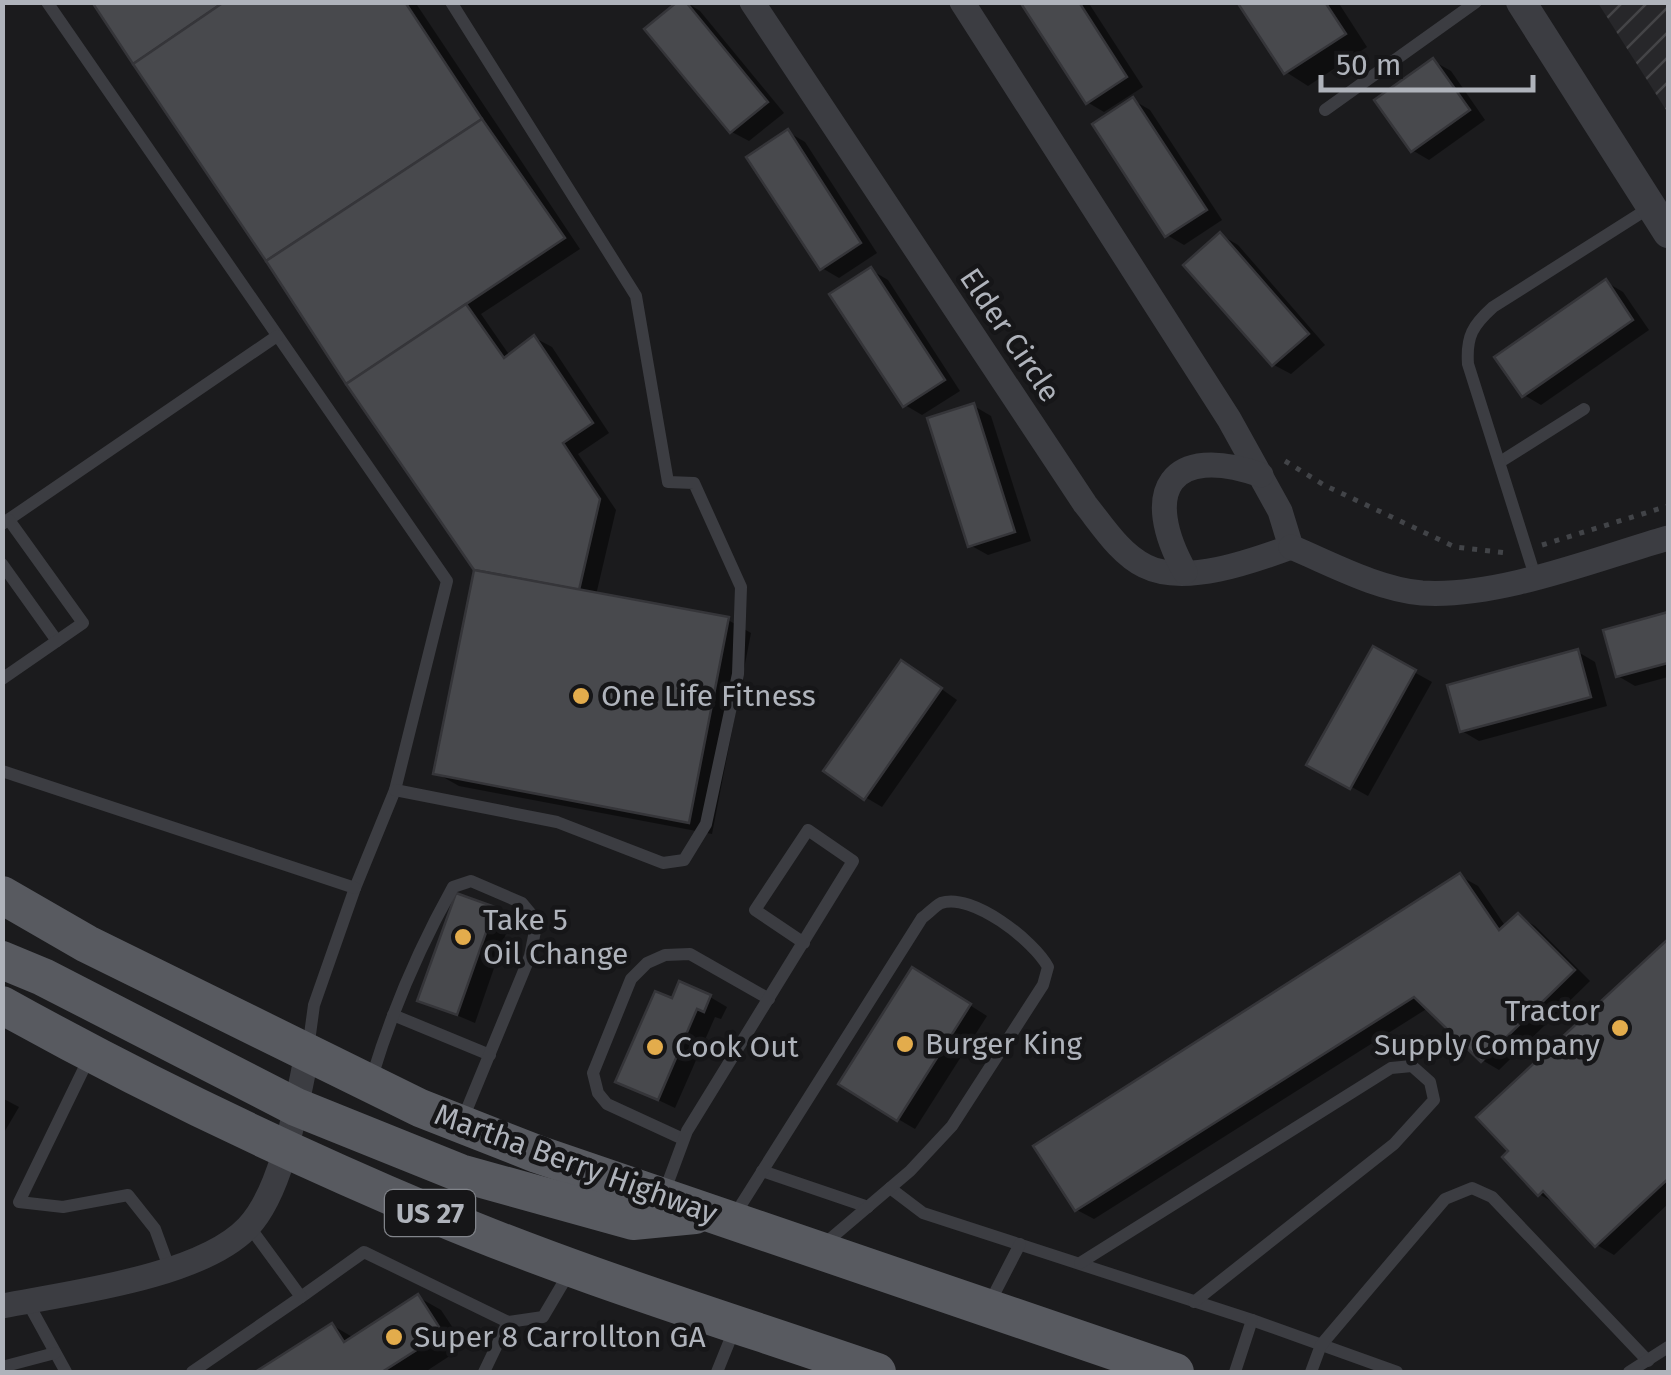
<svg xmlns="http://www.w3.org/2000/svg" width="1671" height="1375" viewBox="0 0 1671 1375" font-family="'Fira Sans',sans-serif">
<defs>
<pattern id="industrial-furrows" width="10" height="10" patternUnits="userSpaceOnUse" patternTransform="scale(2.5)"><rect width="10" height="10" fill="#27272a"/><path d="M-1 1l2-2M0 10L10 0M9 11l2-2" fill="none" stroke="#444447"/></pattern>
</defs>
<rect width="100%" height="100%" fill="#1b1b1d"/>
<path fill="url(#industrial-furrows)" d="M1598,3H1668V113Z"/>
<g fill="#0007">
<path d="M95,2H415L580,249L481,314L510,356L535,338L552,347L609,433L578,454L616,510L596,595L728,620L751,633L712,834L459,786L436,773L479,573Z"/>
<path d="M686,2L700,11L784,113L749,141L732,132Z"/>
<path d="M1023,2H1088L1143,87L1104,112L1087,102Z"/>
<path d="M1240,2H1338L1367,47L1308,86L1286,72Z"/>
<path d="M1433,61L1451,71L1485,120L1429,160L1412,150Z"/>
<path d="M1133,100L1150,110L1222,220L1184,245L1167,235Z"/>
<path d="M788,132L805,142L877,253L839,278L822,268Z"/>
<path d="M1221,235L1238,245L1325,345L1291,374L1274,365L1187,265Z"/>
<path d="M871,270L888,280L960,391L922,415L905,405Z"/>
<path d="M1606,282L1623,292L1649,330L1541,405L1524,395Z"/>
<path d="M974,406L991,416L1031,541L988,555L970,545Z"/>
<path d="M1668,614V677L1635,686L1618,676L1606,631Z"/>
<path d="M1374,650L1432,682L1368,796L1310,764Z"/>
<path d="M1578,652L1595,662L1607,706L1479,741L1462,731Z"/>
<path d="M919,673L957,700L882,807L865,797Z"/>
<path d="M1460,876L1478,886L1506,927L1518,916L1535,926L1590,981L1499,1070L1482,1060L1428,1008L1094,1219L1077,1210Z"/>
<path d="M457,896L511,919L475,1023L421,1000Z"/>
<path d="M1668,942V1204L1614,1255L1597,1245L1556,1204L1539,1194L1512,1151L1480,1117Z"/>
<path d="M930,980L987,1016L915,1129L898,1119Z"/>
<path d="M710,997L727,1007L721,1019L715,1017L675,1108L618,1081L673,1002Z"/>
<path d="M2,1098L19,1107L2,1136Z"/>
<path d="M418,1297L441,1310L465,1346L425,1372H260L332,1325L354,1338Z"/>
</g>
<g fill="#48494d" stroke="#353539" stroke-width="2.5">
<path d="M92,2H224L133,64Z"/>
<path d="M224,2H405L482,119L266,261L133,64Z"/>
<path d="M677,2H686L768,102L730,133L644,29Z"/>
<path d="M1020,2H1079L1127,77L1086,104Z"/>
<path d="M1237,2H1325L1346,34L1284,74Z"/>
<path d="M1433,58L1470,110L1411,152L1374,100Z"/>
<path d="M1133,97L1207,210L1165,237L1092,124Z"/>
<path d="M482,119L565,238L346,384L266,261Z"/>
<path d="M788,129L861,243L820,270L746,157Z"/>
<path d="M1220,232L1309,334L1272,366L1183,265Z"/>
<path d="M871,267L945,380L903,407L829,294Z"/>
<path d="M1606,279L1633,320L1522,397L1494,357Z"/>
<path d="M466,304L504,358L534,335L593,423L563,443L600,499L579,590L474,570L346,384Z"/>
<path d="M974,403L1015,532L968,547L927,418Z"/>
<path d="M474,570L729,617L689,823L433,774Z"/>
<path d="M1668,612V663L1616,677L1603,630Z"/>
<path d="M1373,646L1416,670L1350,789L1306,765Z"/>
<path d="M1578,649L1591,697L1460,732L1447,685Z"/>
<path d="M901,660L942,688L864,800L823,771Z"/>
<path d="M1460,873L1499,930L1518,913L1575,970L1481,1062L1414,997L1075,1211L1033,1146Z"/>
<path d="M456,893L495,907L457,1015L417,1001Z"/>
<path d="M1668,939V1179L1595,1247L1543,1191L1538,1196L1502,1157L1508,1151L1476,1117Z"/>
<path d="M912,967L971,1004L897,1121L838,1084Z"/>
<path d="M679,981L711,995L704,1012L697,1009L658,1100L615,1082L655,991L672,998Z"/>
<path d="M418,1294L443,1333L382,1372H255L332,1323L344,1342Z"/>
</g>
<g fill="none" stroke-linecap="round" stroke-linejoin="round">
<g stroke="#424448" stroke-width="5" stroke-dasharray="5 8" stroke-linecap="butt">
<path d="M1285,461L1324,485L1455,547L1507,553"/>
<path d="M1542,545L1668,506"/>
</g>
<g stroke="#3c3d42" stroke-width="12">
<path d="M47,2L447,581L395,790L355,888L314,1005L308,1049"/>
<path d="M1325,110L1476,2"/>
<path d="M1500,462L1584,409"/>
<path d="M2,524L277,336"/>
<path d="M2,564L57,641"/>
<path d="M1535,576L1468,364C1466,336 1473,325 1493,307L1649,208"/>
<path d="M2,679L83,623L9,520"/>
<path d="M2,771L355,888"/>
<path d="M395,790L557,822L663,863L684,860L706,824L738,674L741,587L694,483L668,482L636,296L451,2"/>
<path d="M393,1015L490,1055"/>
<path d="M90,1056L19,1202L63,1207L128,1195L155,1229L170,1270"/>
<path d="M372,1077C392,1011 419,948 453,887L471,881L522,903L537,921L530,956L462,1121"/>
<path d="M683,1139L607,1104L598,1093L593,1073L631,979L647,963L665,955L690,954L769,999"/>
<path d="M762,1171L868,1207"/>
<path d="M890,1188L923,1213L1252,1320L1397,1372"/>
<path d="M664,1193L687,1131L853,861L808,830L755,910L804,943"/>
<path d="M734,1216L922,918C928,914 935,906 941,903C972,892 1034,941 1048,967L1043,985L952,1126L910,1171L823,1245"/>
<path d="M1080,1263L1391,1068L1412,1066L1430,1082L1434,1100L1394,1144L1194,1302"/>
<path d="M301,1297L364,1252L508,1322L543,1317L569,1273"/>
<path d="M27,1301L66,1372"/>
<path d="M989,1304L1020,1244"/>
<path d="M2,1367L55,1353"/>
<path d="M192,1372L301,1297L249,1226"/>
<path d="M484,1372L508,1322"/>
<path d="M717,1372L734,1330"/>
<path d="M1235,1372L1252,1320"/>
<path d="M1311,1372L1321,1345L1445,1199L1472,1188L1492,1197L1648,1361"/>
<path d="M1629,1372L1668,1347"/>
</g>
<g stroke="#3c3d42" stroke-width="25">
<path d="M752,2L1085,504C1102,525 1120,554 1145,566C1184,586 1253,561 1291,547L1280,511L1229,419L962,2"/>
<path d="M1291,547C1332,564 1377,589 1422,593C1498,598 1595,559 1668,538"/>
<path d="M1185,572C1140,491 1170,443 1261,475"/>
<path d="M2,1306C69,1293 201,1277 248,1227C283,1190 297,1102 307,1054"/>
</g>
<path stroke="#3c3d42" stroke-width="30" d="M1521,2L1668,233"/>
<g stroke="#585a60" stroke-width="38">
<path d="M2,895L87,944L420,1108L537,1154L1175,1372"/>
<path d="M2,960L43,977L296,1107L460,1173L633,1221L695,1215"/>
<path d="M2,1005C142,1083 286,1152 433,1214C577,1275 729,1321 877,1372"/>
</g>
</g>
<g fill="#e3ac4c" stroke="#161618" stroke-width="4">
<circle cx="581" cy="696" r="10"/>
<circle cx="463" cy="937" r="10"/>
<circle cx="1620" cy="1028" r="10"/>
<circle cx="905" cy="1044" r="10"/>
<circle cx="655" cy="1047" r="10"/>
<circle cx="394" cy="1337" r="10"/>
</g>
<g text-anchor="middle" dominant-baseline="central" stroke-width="9" stroke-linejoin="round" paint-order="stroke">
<rect fill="#161618" stroke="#81848a" stroke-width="2.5" x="385" y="1190" width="90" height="46" rx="8"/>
<g font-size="28" font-weight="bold" fill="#afb3bb">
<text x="430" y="1213">US 27</text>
</g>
<g font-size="30" fill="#afb3bb" stroke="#161618">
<text transform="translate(1010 335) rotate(56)">Elder Circle</text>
<text transform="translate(576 1164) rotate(20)">Martha Berry Highway</text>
</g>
<g font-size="30" fill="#afb3bb" stroke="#161618" text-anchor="start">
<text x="601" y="696">One Life Fitness</text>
<text x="483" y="920">Take 5<tspan x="483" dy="34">Oil Change</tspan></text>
<text x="1600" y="1011" text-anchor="end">Tractor<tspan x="1600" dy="34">Supply Company</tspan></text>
<text x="925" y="1044">Burger King</text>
<text x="675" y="1047">Cook Out</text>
<text x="414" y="1337">Super 8 Carrollton GA</text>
</g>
</g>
<rect width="1671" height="1375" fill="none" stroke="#afb3bb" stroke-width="10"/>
<path d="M1321 75v15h212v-15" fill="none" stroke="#afb3bb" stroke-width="5"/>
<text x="1336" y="75" font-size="30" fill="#afb3bb" stroke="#161618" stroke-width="8" paint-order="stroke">50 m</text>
</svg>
